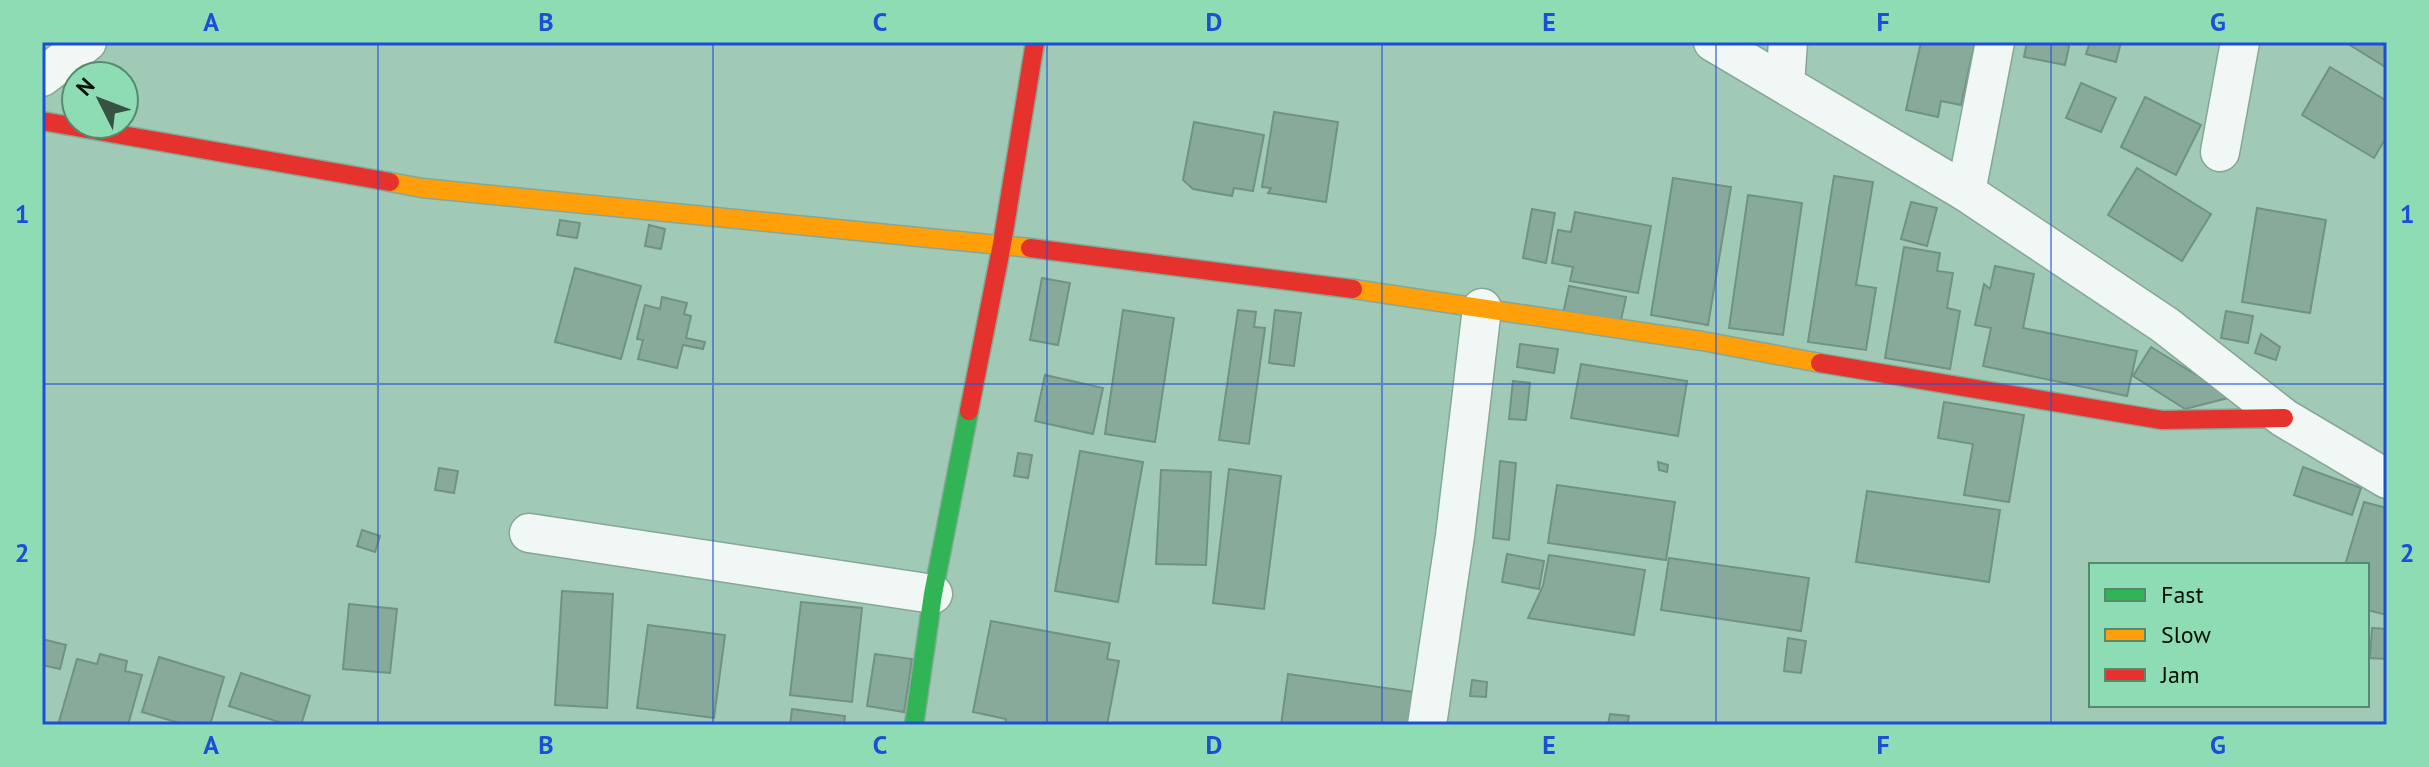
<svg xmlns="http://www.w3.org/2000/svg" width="2429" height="767" viewBox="0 0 2429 767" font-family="'PT Sans',sans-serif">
<rect width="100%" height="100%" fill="#a0cab5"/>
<g fill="#88aa9a" stroke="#709282" stroke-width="2">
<path d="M1921,42H1975L1961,105L1941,101L1938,117L1906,110Z"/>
<path d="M2027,42H2070L2065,65L2024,57Z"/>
<path d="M2090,42H2121L2116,62L2086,54Z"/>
<path d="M2345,42H2387V68Z"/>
<path d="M2330,67L2387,101V136L2374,158L2302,115Z"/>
<path d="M2081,83L2116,98L2101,132L2066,118Z"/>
<path d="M2145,97L2201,125L2176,175L2121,147Z"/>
<path d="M1274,112L1338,122L1326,202L1268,193L1271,188L1262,187Z"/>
<path d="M1194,122L1264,135L1253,191L1234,188L1232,196L1193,189L1183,180Z"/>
<path d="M2137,168L2211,214L2182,261L2108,215Z"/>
<path d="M1834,176L1873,182L1856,285L1876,288L1866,350L1808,342Z"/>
<path d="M1673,178L1731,187L1708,325L1651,315Z"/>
<path d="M1748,195L1802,203L1783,335L1729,328Z"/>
<path d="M1911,202L1937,208L1927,246L1901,239Z"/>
<path d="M2257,208L2326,220L2310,313L2242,302Z"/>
<path d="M1532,209L1555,213L1546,263L1523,258Z"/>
<path d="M1575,212L1651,226L1638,293L1570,281L1573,267L1552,263L1558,230L1571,232Z"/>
<path d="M560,220L580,223L577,238L557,235Z"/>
<path d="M649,225L665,229L661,249L645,246Z"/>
<path d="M1904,247L1940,253L1937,271L1953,273L1947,308L1960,311L1950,369L1885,358Z"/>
<path d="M1995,266L2034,274L2023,328L2137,351L2127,396L1983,366L1991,328L1975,325L1984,284L1990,289Z"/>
<path d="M575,268L641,286L621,359L555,342Z"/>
<path d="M1042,278L1070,283L1058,345L1030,340Z"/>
<path d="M1569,286L1626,297L1620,325L1563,314Z"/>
<path d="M662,297L687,303L684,314L691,316L686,338L705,342L703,349L683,345L677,368L638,359L643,340L637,339L645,305L660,309Z"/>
<path d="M1123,310L1174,318L1155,442L1105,434Z"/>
<path d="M1238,310L1256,312L1254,327L1265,328L1249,444L1219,440Z"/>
<path d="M1275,310L1301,313L1294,366L1269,363Z"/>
<path d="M2226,311L2253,316L2248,343L2221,338Z"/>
<path d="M2261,334L2280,347L2276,360L2255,353Z"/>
<path d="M1520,344L1558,349L1554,373L1517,367Z"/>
<path d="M2151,347L2232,397L2185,409L2133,376Z"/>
<path d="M1581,364L1687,381L1678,436L1571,418Z"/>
<path d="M1045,375L1103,388L1093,434L1035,421Z"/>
<path d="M1513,381L1530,383L1526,420L1509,419Z"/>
<path d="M1944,402L2024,415L2009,502L1964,495L1973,444L1938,438Z"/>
<path d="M1080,451L1143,462L1118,602L1055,591Z"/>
<path d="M1018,453L1032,455L1028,478L1014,476Z"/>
<path d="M1500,461L1516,463L1509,540L1493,538Z"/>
<path d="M1658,462L1668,465L1667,472L1659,470Z"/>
<path d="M2303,467L2361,488L2352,515L2294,495Z"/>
<path d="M439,468L458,471L454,493L435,490Z"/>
<path d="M1229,469L1281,476L1264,609L1213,603Z"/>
<path d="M1161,470L1211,472L1206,565L1156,564Z"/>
<path d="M1557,485L1675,502L1666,560L1548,543Z"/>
<path d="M1867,491L2000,510L1989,582L1856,562Z"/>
<path d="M2364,502L2387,508V615L2367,610V565H2345Z"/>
<path d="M362,530L380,536L375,552L357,546Z"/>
<path d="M1507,554L1544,561L1539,589L1502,582Z"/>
<path d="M1549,555L1645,570L1634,635L1528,618L1543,586Z"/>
<path d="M1669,558L1809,578L1801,631L1661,610Z"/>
<path d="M562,591L613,594L607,708L555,705Z"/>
<path d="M801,602L862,608L852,702L790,695Z"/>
<path d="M349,604L397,609L390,673L343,669Z"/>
<path d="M991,621L1110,643L1107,659L1119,661L1107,725H1005L1006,719L973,712Z"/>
<path d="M648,625L725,635L714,718L637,708Z"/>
<path d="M2372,628L2387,629V659L2370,658Z"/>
<path d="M1788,638L1806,641L1801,673L1784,671Z"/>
<path d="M42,639L66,645L60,669L42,665Z"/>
<path d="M100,654L127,661L125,671L142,675L128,725H58L77,659L97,664Z"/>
<path d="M875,654L912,659L904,712L867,706Z"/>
<path d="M159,657L224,677L210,725H186L142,712Z"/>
<path d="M241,673L310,696L301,725H288L229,706Z"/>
<path d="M1288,674L1414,692L1409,725H1281Z"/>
<path d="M1472,680L1487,682L1486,697L1470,696Z"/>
<path d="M792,709L845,716L844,725H790Z"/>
<path d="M1610,714L1629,716L1627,725H1608Z"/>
</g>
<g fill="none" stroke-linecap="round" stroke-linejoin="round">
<defs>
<g id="street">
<path d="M1713,42L1966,192L2165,325L2284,418L2387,479"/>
<path d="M42,77L87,42"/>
<path d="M1785,84L1788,42"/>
<path d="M2220,152L2240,42"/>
<path d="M1966,192L1995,42"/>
<path d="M529,533L933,594"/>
<path d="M1427,725L1455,536L1482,308"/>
</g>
<path id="fast" d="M914,725L933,594L969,411"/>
<g id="slow">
<path d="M390,182L422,188L1030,248"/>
<path d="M1353,289L1702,341L1820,363"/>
</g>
<g id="jam">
<path d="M42,121L390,182"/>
<path d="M1030,248L1353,289"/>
<path d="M1820,363L2162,420L2284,418"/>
<path d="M969,411L1002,244L1035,42"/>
</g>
</defs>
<use href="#street" stroke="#86a797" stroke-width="41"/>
<use href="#fast" stroke="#86a797" stroke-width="21"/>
<use href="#slow" stroke="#86a797" stroke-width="21"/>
<use href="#jam" stroke="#86a797" stroke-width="21"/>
<use href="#street" stroke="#f1f7f4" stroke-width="38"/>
<use href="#fast" stroke="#30b455" stroke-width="18"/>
<use href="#slow" stroke="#ff9f0a" stroke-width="18"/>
<use href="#jam" stroke="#e5322d" stroke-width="18"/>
</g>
<path fill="none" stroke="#1d4ed8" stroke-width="2" stroke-opacity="0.55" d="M378,42V725M713,42V725M1047,42V725M1382,42V725M1716,42V725M2051,42V725M42,384H2387"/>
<rect width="2429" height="767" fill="none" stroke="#8edcb4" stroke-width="88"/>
<rect x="2089" y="563" width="280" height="144" fill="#8edcb4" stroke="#558a6e" stroke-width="2"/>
<rect x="2105" y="589" width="40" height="12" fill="#30b455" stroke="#558a6e" stroke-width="2"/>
<text x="2161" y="603" font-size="24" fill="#001006">Fast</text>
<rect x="2105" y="629" width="40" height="12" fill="#ff9f0a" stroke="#558a6e" stroke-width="2"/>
<text x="2161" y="643" font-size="24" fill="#001006">Slow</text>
<rect x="2105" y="669" width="40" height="12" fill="#e5322d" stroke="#558a6e" stroke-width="2"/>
<text x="2161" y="683" font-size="24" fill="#001006">Jam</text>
<g transform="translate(100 100) rotate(312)"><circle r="38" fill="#8edcb4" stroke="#558a6e" stroke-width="2"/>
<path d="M0-6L14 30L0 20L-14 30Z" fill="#385143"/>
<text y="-12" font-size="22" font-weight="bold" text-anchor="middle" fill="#001006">N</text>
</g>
<rect x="44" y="44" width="2341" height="679" fill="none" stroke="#1d4ed8" stroke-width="3"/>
<g font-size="26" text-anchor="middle" font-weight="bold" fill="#1d4ed8">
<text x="211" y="31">A</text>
<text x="546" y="31">B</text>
<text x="880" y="31">C</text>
<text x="1214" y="31">D</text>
<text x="1549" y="31">E</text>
<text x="1883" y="31">F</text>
<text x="2218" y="31">G</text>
<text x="22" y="223">1</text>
<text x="2407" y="223">1</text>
<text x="22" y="562">2</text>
<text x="2407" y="562">2</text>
<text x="211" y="754">A</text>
<text x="546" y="754">B</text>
<text x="880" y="754">C</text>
<text x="1214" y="754">D</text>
<text x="1549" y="754">E</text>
<text x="1883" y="754">F</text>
<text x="2218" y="754">G</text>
</g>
</svg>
